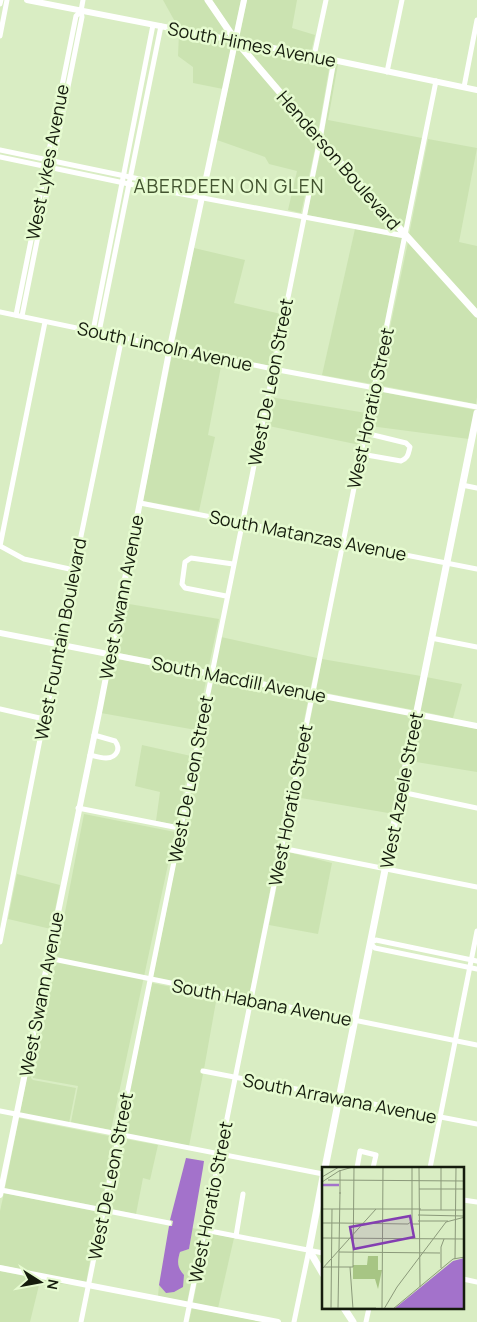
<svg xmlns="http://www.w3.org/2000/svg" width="477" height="1322" viewBox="0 0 477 1322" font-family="Manrope,sans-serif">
<rect width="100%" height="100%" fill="#d9edc3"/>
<g fill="#cbe3b1">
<path d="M163,0H205L230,37L178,27Z"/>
<path d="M212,0H241L234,33Z"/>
<path d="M247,0H297L292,28L315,35L311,52L239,39Z"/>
<path d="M179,33L232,43L223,89L193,83V67L178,56Z"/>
<path d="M243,45L330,63L318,132Z"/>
<path d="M237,47L317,139L301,213L288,210L297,171L269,164L265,157L217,140Z"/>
<path d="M336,64H338L328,120L422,138L404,229L323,138Z"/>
<path d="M428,139L477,148L459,242L477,246V310L409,235Z"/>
<path d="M322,145L399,232L307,215Z"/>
<path d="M355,229L402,238L372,384L322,375Z"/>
<path d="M408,242L477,318V397L476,404L378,385Z"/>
<path d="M194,248L245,260L234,303L281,314L270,366L174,345Z"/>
<path d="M173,350L222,361L208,435L215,437L199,511L143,501Z"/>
<path d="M377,391L475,410L469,439L370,426Z"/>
<path d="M270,397L366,413L360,445L264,425Z"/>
<path d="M123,603L219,619L208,670L113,652Z"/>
<path d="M221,637L317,658L310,690L214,672Z"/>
<path d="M112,658L207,676L196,730L101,713Z"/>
<path d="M322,659L421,676L414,710L316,691Z"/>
<path d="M213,677L309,695L249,996L153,978Z"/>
<path d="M426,677L462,684L453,718L420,711Z"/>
<path d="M315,696L413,715L394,814L295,797Z"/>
<path d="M419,717L477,729V772L410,761Z"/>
<path d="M142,745L191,756L177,825L156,821L160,792L135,786Z"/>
<path d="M84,814L175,832L111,1130L71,1122L78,1086L33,1078Z"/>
<path d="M284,851L332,863L318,934L269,925Z"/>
<path d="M17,874L60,885L51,929L8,919Z"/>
<path d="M50,961L53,962L31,1078L33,1080L76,1088L69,1123L20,1113Z"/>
<path d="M152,983L217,996L204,1069L201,1068L200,1073L203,1074L189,1146L121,1133Z"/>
<path d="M19,1118L114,1137L101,1207L5,1188Z"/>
<path d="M120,1138L158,1145L150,1180L143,1178L136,1214L106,1208Z"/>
<path d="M4,1193L99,1212L86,1283L0,1265V1211Z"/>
<path d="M192,1228L202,1230L187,1302L158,1296L159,1285L166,1293L178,1268V1259L180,1252L189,1249Z"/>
<path d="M207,1233L234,1238L218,1308L193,1303Z"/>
<path d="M0,1271L72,1285L40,1281L30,1322H0Z"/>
<path d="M192,1308L264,1322H189Z"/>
</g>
<path fill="#a372cb" d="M186,1158L204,1161L203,1168L189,1249L180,1252C177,1262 177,1267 184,1275L183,1287L174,1292L166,1293L159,1285L169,1226H172L173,1221L170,1220Z"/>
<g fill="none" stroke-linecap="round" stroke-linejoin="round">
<g stroke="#fff" stroke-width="5">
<path d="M0,4L1,0"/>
<path d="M0,36L7,0"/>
<path d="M314,56L326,0"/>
<path d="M387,72L402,0"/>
<path d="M464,87L477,20"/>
<path d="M0,150L197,191L202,196"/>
<path d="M0,157L129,184L405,236"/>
<path d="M0,312L273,369L477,407"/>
<path d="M16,315L76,16L81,11"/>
<path d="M22,316L82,17L81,11L83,0"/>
<path d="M93,331L153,25"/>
<path d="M99,332L161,26"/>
<path d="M361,454L401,461C408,458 408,455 410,447L406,443L365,433"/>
<path d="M462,485L477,488"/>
<path d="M140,503L477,569"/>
<path d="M0,546L45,322"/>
<path d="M0,546L24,559L74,570"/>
<path d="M226,596L185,588L182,584L185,562L191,558L233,564"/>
<path d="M431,638L477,647"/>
<path d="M0,709L44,719"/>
<path d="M90,755C98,757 112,762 117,752C119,748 118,745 115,741L94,735"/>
<path d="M401,792L477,808"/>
<path d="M78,808L179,828"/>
<path d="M281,848L477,887"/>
<path d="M0,942L44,719L62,645L74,570L122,337"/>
<path d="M48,958L477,1045"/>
<path d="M477,961L376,940L370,943L375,948L477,969"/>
<path d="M203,1071L477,1124"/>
<path d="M0,1111L323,1174"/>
<path d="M357,1168L360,1151L376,1155L373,1168"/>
<path d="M430,1168L477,931"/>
<path d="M1,1190L169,1223"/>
<path d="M463,1200L477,1202"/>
<path d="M205,1230L323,1253"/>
<path d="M236,1236L243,1194"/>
<path d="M463,1279L477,1282"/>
<path d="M81,1322L320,139L334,60"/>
<path d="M186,1322L436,81"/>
<path d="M294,1322L309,1250"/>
<path d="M366,1322L369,1308"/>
</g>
<g stroke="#fff" stroke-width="6">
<path d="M27,0L314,56L477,90"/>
<path d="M0,633L477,726"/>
<path d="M0,1195L100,708L170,347L244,0"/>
<path d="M0,1268L278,1322"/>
</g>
<g stroke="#fff" stroke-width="7">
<path d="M208,0L236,41L248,55L337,159L477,314"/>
<path d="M325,1168L477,413"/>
<path d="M323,1177L309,1250L323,1274"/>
<path d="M344,1308L353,1322"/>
</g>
</g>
<g text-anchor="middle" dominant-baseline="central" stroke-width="5" stroke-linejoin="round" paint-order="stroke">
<g font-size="18" fill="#151c0d" stroke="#e6fbd0">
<text transform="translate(252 44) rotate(11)">South Himes Avenue</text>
<text transform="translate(339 160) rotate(49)">Henderson Boulevard</text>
<text transform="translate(47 162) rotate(-79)">West Lykes Avenue</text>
<text transform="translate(165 346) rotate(12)">South Lincoln Avenue</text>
<text transform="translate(270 382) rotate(-79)">West De Leon Street</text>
<text transform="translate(370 408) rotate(-78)">West Horatio Street</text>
<text transform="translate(308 535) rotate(11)">South Matanzas Avenue</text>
<text transform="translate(121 597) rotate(-79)">West Swann Avenue</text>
<text transform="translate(60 639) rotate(-79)">West Fountain Boulevard</text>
<text transform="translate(239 679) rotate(11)">South Macdill Avenue</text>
<text transform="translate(190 779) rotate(-79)">West De Leon Street</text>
<text transform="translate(401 790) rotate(-79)">West Azeele Street</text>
<text transform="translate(290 805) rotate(-79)">West Horatio Street</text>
<text transform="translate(41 994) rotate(-79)">West Swann Avenue</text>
<text transform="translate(262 1002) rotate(11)">South Habana Avenue</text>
<text transform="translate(340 1098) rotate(11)">South Arrawana Avenue</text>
<text transform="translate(110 1176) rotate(-79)">West De Leon Street</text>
<text transform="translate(210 1202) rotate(-79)">West Horatio Street</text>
</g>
<g font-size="19" letter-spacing="1" fill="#435430" stroke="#e6fbd0">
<text x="229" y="186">ABERDEEN ON GLEN</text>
</g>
</g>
<g transform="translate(322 1167)">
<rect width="142" height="142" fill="#d9edc3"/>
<path d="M46,89H56V103H60L56,122L53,112H31V98H45Z" fill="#a7c584"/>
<path d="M142,91V142H72L131,94Z" fill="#a372cb"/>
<path fill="none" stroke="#a372cb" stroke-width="2.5" d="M1,18H17"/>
<path fill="none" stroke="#8b997a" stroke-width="1" d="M90,0V57H97M97,0L98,120M0,10L17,0M6,13L143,14M0,15L17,4L31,0M97,22H143M18,27V3M0,42H99M97,43H143M119,43V0M96,48L141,49M96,54H126M0,56H17M17,56L86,57L90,54M0,71L143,72M17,85L118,86M133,92L134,0M2,100H31L32,0M28,100L31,142M119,101V80L122,72M0,102L54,42M0,141H54M9,142L10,42M16,142L18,25M60,142L61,0M62,142L75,120L124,55L143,50M71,142L131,92L143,90"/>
<path fill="#833eb1" fill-opacity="0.15" stroke="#833eb1" stroke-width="2.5" d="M88,49L92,70L32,82L28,60Z"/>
<rect width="142" height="142" fill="none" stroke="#151c0d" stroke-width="2.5"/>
</g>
<g transform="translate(40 1282) rotate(101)" stroke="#e6fbd0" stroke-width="4" paint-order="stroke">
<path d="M0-4L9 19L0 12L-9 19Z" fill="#151c0d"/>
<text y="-8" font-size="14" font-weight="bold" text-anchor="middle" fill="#151c0d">N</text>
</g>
</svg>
